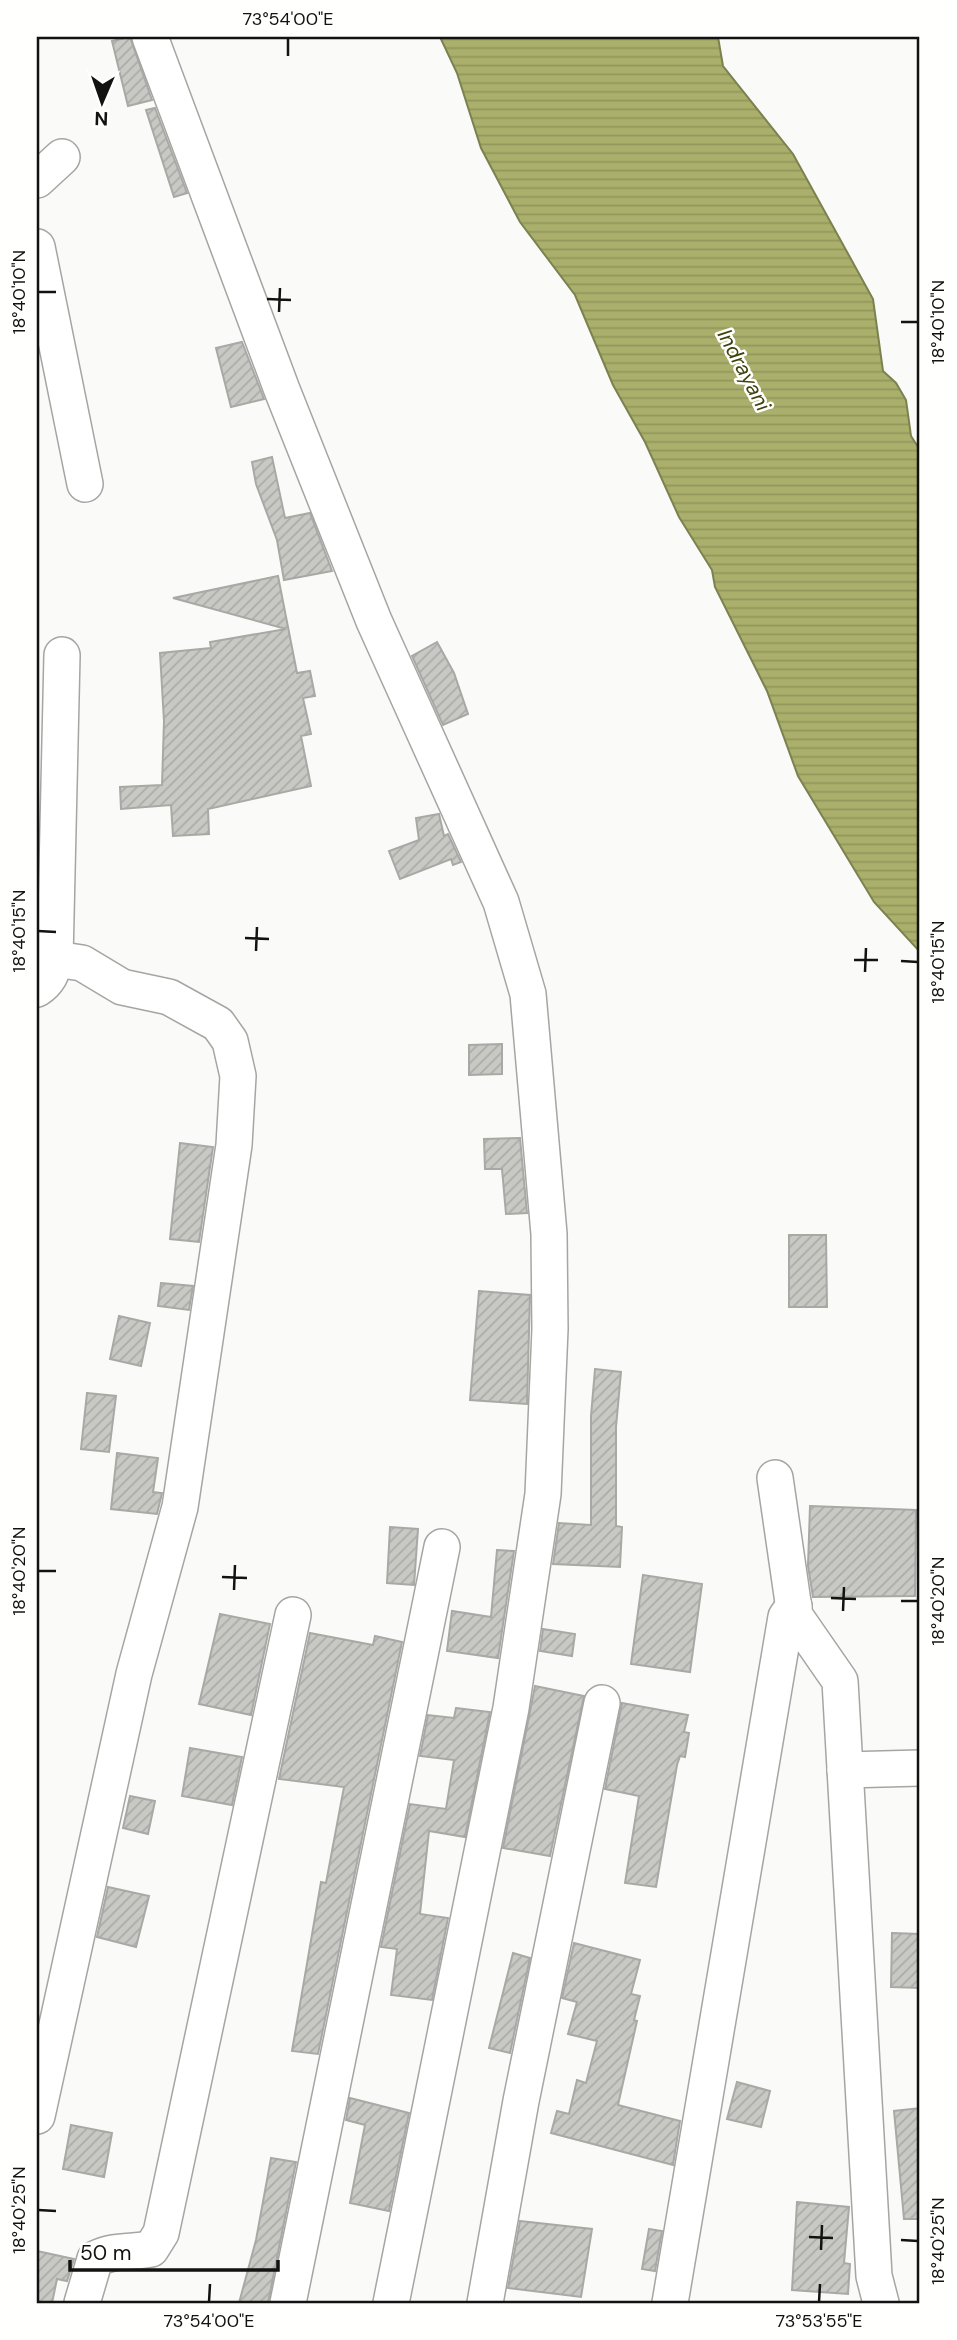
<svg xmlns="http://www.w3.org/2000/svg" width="957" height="2340" viewBox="0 0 957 2340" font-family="'DM Sans',sans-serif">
<defs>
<pattern id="water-rules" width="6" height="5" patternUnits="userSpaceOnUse" patternTransform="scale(1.75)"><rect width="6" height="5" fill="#aab06b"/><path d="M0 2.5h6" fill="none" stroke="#91965c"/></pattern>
<pattern id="building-hatch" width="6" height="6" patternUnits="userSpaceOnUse" patternTransform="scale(1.75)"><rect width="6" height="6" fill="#c8c8c5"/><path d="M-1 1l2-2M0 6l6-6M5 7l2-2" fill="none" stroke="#ababa8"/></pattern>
</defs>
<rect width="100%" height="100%" fill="#fafbf8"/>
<path fill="url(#water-rules)" stroke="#7c8150" stroke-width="2" d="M440,37H718L723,66L793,154L873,299L883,371L896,383L906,400L911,436L920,450V952L874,902L798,776L767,691L715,587L712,570L679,517L645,442L613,385L575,295L520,222L481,148L457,73Z"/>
<g fill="url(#building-hatch)" stroke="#a8a9a5" stroke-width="2">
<path d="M130,37L152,100L128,106L112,41Z"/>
<path d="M155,108L187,193L174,197L146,110Z"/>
<path d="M242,342L264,399L231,407L216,348Z"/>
<path d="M272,457L285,518L310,513L332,571L284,580L277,540L256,484L252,462Z"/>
<path d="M278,576L297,673L310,671L315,696L303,698L311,734L301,736L311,786L208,809L209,834L173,836L171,805L121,809L120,787L162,785L164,721L160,653L211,648L210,642L286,629L173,598Z"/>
<path d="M437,642L454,673L468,714L443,725L412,656Z"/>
<path d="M439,814L444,836L448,834L461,862L453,865L451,859L400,879L389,851L419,840L416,818Z"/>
<path d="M502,1044V1074L469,1075V1045Z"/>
<path d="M520,1138L527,1213L506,1214L502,1169H485L484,1139Z"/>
<path d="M180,1143L213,1147L199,1242L170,1239Z"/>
<path d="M789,1235H826L827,1307H789Z"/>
<path d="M161,1283L193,1286L189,1310L158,1306Z"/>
<path d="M479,1291L530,1295L527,1404L470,1400Z"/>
<path d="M119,1316L150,1323L141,1366L110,1359Z"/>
<path d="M595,1369L621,1372L616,1427V1526L622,1527L620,1567L553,1564L559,1523L591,1525V1416Z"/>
<path d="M87,1393L116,1396L109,1452L81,1449Z"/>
<path d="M117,1453L158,1458L153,1492L162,1493L157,1514L111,1509Z"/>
<path d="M810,1506L916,1510L915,1596L813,1597L808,1566Z"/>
<path d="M390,1527L418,1529L414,1585L387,1583Z"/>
<path d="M497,1550L514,1551L498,1658L447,1651L452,1611L491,1617Z"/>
<path d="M643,1575L702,1584L690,1672L631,1664Z"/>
<path d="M220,1614L270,1624L251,1715L199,1704Z"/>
<path d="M543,1629L575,1634L572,1656L540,1651Z"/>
<path d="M310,1633L373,1645L375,1636L402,1642L318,2054L292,2051L321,1882L326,1883L344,1787L279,1779Z"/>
<path d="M535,1686L584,1696L550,1856L503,1848Z"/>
<path d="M622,1703L688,1715L684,1732L689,1733L685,1757L680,1756L677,1765L656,1887L625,1883L639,1796L605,1789Z"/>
<path d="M456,1708L490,1712L465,1837L429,1831L420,1914L448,1918L432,2000L391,1995L397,1949L381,1947L410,1804L446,1809L454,1760L420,1756L428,1715L454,1718Z"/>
<path d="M190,1748L242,1757L232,1805L182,1796Z"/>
<path d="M130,1796L155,1801L148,1834L123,1828Z"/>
<path d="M108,1887L149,1896L136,1947L97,1937Z"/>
<path d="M892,1933L920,1934V1988L891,1987Z"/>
<path d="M574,1943L640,1960L631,1994L640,1996L634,2020L637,2021L618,2105L680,2121L673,2165L551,2133L557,2111L569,2114L577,2080L586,2083L597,2041L568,2034L577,2002L562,1998Z"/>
<path d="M513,1953L530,1958L510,2053L489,2048Z"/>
<path d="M737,2082L770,2091L761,2127L727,2119Z"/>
<path d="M350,2098L409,2113L389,2211L350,2203L365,2125L346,2120Z"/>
<path d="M920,2108V2219H904L894,2111Z"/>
<path d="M71,2125L112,2133L104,2177L63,2169Z"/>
<path d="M271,2158L296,2162L268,2303H239L256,2240Z"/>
<path d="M797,2202L849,2207L844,2263L850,2264L848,2294L792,2290Z"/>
<path d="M520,2221L592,2229L581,2297L508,2288Z"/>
<path d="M649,2229L662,2231L655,2271L642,2269Z"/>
<path d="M37,2251L74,2259L67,2281L57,2279L52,2303H37Z"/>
</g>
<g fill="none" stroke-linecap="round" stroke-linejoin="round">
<defs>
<g id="minor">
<path d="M150,37L282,390L374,621L501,902L528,994L549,1234L550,1329L543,1494L511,1708L391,2303"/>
<path d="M37,180L62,157"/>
<path d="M37,247L85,484"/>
<path d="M37,989C49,981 52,973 55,959L62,655"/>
<path d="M775,1478L795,1616L840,1681L874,2276L881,2303"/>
<path d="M845,1770L920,1768"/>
<path d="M37,2116L134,1674L180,1507L234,1145L238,1076L230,1041L218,1024L169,997L122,987L82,963L55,959"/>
<path d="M82,2303L95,2259C115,2249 130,2253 151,2249L161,2233L293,1615"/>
<path d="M288,2303L442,1547"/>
<path d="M485,2303L521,2101L602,1703"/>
<path d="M670,2303L786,1617L794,1606"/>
</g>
</defs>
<use href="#minor" stroke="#a5a6a2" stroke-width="38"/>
<use href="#minor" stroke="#fff" stroke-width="35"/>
</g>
<path fill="none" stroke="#121211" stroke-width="2.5" d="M288,56V38M38,292H56M267,299L291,300M279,312L280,288M901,322H918M38,931L56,932M245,938L269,939M256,951L257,927M854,960H878M901,961L918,962M865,972L866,948M38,1571H56M222,1577L247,1578M234,1590L235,1565M831,1598L856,1599M901,1601H918M843,1611L844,1587M38,2210L56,2211M809,2237L833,2238M901,2240L918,2241M821,2250L822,2225M209,2302L210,2284M819,2302L820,2284"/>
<g text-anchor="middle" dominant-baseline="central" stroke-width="5" stroke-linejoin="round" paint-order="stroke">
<g font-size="21" font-style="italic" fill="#40430e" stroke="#fffffe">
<text transform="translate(744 370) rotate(62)">Indrayani</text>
</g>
</g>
<rect width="957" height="2340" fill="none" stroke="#fffffe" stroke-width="77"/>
<g transform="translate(102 102) rotate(182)" stroke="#fffffe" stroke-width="5" paint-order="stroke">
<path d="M0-5L12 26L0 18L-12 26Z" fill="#121211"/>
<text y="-10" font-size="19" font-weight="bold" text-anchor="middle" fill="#121211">N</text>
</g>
<path d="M70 2260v10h208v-10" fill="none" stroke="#121211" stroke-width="3.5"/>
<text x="80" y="2260" font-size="21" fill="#121211" stroke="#fffffe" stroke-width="5" paint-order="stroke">50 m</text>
<rect x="38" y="38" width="880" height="2264" fill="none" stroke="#121211" stroke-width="2.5"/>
<g font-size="18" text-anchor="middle" fill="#121211">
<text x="288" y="25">73°54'00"E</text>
<text transform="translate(19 292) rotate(-90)" y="6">18°40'10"N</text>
<text transform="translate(938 322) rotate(-90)" y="6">18°40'10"N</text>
<text transform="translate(19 931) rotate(-90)" y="6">18°40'15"N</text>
<text transform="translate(938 962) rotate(-90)" y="6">18°40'15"N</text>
<text transform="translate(19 1571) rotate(-90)" y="6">18°40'20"N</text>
<text transform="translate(938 1601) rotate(-90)" y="6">18°40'20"N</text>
<text transform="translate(19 2210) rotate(-90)" y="6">18°40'25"N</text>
<text transform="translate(938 2241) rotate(-90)" y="6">18°40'25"N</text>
<text x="209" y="2327">73°54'00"E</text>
<text x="819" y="2327">73°53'55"E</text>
</g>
</svg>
